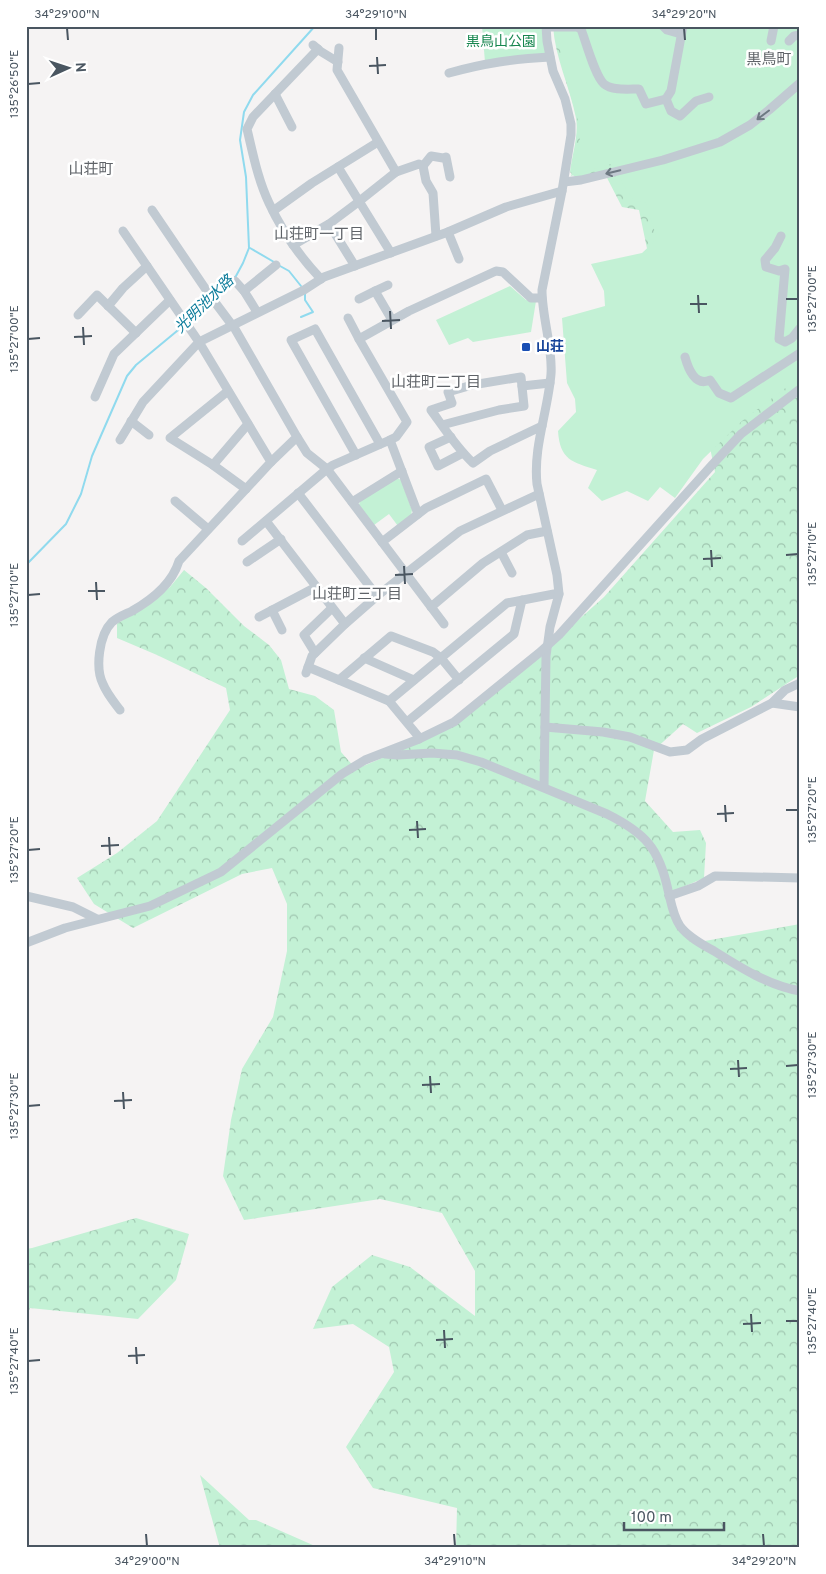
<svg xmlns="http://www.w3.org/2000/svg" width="826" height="1574" viewBox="0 0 826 1574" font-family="Overpass,'Noto Sans JP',sans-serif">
<defs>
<pattern id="forest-crowns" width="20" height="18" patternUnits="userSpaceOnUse" patternTransform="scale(1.25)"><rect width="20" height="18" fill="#c3f1d5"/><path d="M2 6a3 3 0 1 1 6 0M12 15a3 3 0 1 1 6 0" fill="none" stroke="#a0c6b0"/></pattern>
</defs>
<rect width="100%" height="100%" fill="#f5f3f3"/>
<g fill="url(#forest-crowns)">
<path d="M553,26H800V675L751,707L697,733L683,724L654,750L645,801L673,832L700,830L706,843L704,878L669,893L680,926L699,942L800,924V1548H456L457,1508L373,1488L346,1447L394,1372L389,1347L353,1324L313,1329L332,1287L372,1255L410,1267L475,1316V1271L442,1213L380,1199L244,1220L223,1176L231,1120L242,1069L273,1017L287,951V904L272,868L242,874L133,928L94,904L77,878L117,853L157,821L230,710L226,688L157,655L117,638V624L170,587L184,570L206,588L244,626L269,645L281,660L289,689L315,696L334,710L341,752L356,769L411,746L462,718L529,664L604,597L715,472L708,438L656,292L639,210L622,207L605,174L576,178L570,172C572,155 579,135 576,118C570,87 555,58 553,26Z"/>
<path d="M136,1218L189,1234L176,1280L138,1319L30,1308L26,1318V1249L32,1248Z"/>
<path d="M200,1475L249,1520H256L315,1546L325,1548H220Z"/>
</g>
<g fill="#c3f1d5">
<path d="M482,26H544L548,56L485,62Z"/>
<path d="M557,26H800V377L742,421L703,459L675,498L660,487L648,501L627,491L602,501L588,488L597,470C572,462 560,460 558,431L576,412L575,399L567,383L562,318L605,306L604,291L591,264L642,253L657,239L646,203L633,200L611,164L571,176L580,143L579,124L563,70Z"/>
<path d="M510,286L526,300L536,301L531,332L473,342L468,338L449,345L436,320Z"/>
<path d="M397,478L401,480L412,510L411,516L398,526L389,514L374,525L359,505L360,501Z"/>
</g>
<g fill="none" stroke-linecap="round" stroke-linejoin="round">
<g stroke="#90daee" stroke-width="2">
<path d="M250,248L274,262"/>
<path d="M280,266L289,271L301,286"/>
<path d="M214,298L236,276L243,263L249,248L246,177L240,140L244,112L253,95L315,26"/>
<path d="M301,317L313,312L305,300V293"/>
<path d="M189,321L211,301"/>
<path d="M26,565L66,524L81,494L92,456L127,376L136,365L183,326"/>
</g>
<g stroke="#c1cad2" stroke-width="9">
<path d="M663,26L667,30L681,34"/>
<path d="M546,27H577L581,29C586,42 595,76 604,84C612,91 629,89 639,89L646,104L666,99L671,91L683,26"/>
<path d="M771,41L774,26"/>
<path d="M789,41L794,36L800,35"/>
<path d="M313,45L320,51L338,62"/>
<path d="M339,48L337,70L396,172"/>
<path d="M318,49L253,117L247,129C253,154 258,180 269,203C282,231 300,257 321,279"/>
<path d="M449,73C485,63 513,59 550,57"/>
<path d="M275,94L292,127"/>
<path d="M666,99L671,111L680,116L696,101L709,97"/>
<path d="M423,166L431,156L443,158L446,157L450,177"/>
<path d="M338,167L391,253"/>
<path d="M564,182L581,180L663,160L720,142L750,125L769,110L800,83"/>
<path d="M152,210L211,297L235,329L297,437L271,462"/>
<path d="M273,211L312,183L378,142"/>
<path d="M329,224L355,266"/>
<path d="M448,232L459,259"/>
<path d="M781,236L775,248L765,260L766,267L779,271L785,269L779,339L785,342L792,338L800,328"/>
<path d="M293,245L329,224L357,203L396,172L419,164L423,166L426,181L433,193L436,236"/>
<path d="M235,281L244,291L257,312"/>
<path d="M244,291L276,265"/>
<path d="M375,291L388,285"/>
<path d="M359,299L375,291L392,320"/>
<path d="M108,306L123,288L147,266"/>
<path d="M78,315L97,295L136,333"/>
<path d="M348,318L359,339"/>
<path d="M685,357C688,368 695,387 710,380L719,393L731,398L800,353"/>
<path d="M522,386L550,383"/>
<path d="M228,391L170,438L213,465L246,489"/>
<path d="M95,397L114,354L170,300"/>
<path d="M131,421L149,435"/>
<path d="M442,425L499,410L524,406L521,377L472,385L448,392L452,403L431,410C444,428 456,447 473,463L490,451L542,426"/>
<path d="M297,437L307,453L327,469L444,624"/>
<path d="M451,437L429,447L438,466L463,453"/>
<path d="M120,440L143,402L199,342L123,231"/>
<path d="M390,440L396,437L407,422L359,339L409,311L496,271L503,272L531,298H542"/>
<path d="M356,455L291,340L315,329L380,444"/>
<path d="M213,465L248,424"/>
<path d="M298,493L377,596"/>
<path d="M175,501L208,529"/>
<path d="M352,502L402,471"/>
<path d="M266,521L345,624"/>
<path d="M242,541L327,469L333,465L390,440L418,514"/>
<path d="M382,542L426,508L486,479L502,510"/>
<path d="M501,552L512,573"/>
<path d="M247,562L281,539"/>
<path d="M431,607L483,563L527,535L547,531"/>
<path d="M272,610L282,630"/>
<path d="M259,617L316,587"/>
<path d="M315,653L304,635L332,608"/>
<path d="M364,658L414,680"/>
<path d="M308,667L389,701"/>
<path d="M306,673L312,656L345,624L377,596L460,531L539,494"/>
<path d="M339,680L391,636L433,652L441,658L459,680"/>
<path d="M772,703L800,707"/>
<path d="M120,710C114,702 107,694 103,684C95,668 99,635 112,622C118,617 126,614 132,611C153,599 172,584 179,561L271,462L199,342L304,290L324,277L448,232L506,207L562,191"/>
<path d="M407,722L514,634L522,600"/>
<path d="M545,727L603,732L630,737L670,752L687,750L702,739L772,703L785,690L800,683"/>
<path d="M419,739L418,736L389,701L507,603L554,594H559"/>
<path d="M385,754L398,755L432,753L457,755L481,762L607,814C645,833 659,848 668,890C671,902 673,916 680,926C688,937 703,945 714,951C741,968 768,985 800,991"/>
<path d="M544,787L546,656L550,627L559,594L557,575L537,484C533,447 548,411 551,374C553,348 542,318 542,290L562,191L571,135V124L565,99L553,71L547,41L546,26"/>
<path d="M26,896L73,907L97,919"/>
<path d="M669,896L698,886L715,876L800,878"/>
<path d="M26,943L65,928L150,906L221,872L342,774L365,760L419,739L454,722L539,653L559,635L712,465L741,434L800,389"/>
</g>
</g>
<defs><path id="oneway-shaft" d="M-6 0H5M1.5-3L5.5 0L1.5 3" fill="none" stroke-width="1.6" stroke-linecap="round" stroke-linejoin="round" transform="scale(1.25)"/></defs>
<g stroke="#6e7983">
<use href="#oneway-shaft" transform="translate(763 115) rotate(143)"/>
<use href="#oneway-shaft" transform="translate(613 172) rotate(167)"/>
</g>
<path fill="none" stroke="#4a5661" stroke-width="2" d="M67,28L68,40M376,28V40M684,28L685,40M377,57L378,74M369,66L386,65M28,84L40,83M698,295L699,313M786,299H798M690,304H707M390,311L391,329M382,321L400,320M83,327L84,345M74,337L92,336M28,339L40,338M711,550L712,567M786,555L798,554M703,559L721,558M404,566L405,584M395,575L413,574M96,582L97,600M88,591H105M28,595L40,594M725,805L726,822M786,810H798M717,814L734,813M417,821L418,838M409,830L426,829M109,837L110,855M101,846L119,845M28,850L40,849M738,1060L739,1077M786,1066L798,1065M730,1069L747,1068M430,1076L431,1093M422,1085L440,1084M123,1092L124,1109M114,1101L132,1100M28,1106L40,1105M751,1314L752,1332M786,1321H798M743,1324L761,1323M444,1330L445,1348M436,1340L453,1339M136,1347L137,1364M128,1356L145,1355M28,1361L40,1360M146,1534L147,1546M454,1534L455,1546M763,1534L764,1546"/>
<rect fill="#1a4fb4" stroke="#fff" stroke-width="2" x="521" y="342" width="10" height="10" rx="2.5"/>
<g text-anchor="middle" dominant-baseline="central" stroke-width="5" stroke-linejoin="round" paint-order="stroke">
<g font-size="14" fill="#17864f" stroke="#fff">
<text x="501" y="42">黒鳥山公園</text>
</g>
<g font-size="14" font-weight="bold" fill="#164399" stroke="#fff" text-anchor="start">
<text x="536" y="347">山荘</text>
</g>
<g font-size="15" fill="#5f6368" stroke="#fff">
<text x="769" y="60">黒鳥町</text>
<text x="91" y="170">山荘町</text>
<text x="319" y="235">山荘町一丁目</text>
<text x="436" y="383">山荘町二丁目</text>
<text x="357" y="595">山荘町三丁目</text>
</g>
<g font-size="15" font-style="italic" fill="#0c7c9b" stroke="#fff">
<text transform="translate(205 305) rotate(-44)">光明池水路</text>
</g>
</g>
<rect width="826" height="1574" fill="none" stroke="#ffffff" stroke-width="55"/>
<g transform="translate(68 68) rotate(87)" stroke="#ffffff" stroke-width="4" paint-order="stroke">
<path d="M0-4L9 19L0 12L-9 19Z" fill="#4a5661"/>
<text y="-8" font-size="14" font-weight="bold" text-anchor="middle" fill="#4a5661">N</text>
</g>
<path d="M624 1522v8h100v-8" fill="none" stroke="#4a5661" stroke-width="2.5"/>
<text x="631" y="1522" font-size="15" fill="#4a5661" stroke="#ffffff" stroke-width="4" paint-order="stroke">100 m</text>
<rect x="28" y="28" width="770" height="1518" fill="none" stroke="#4a5661" stroke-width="2"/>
<g font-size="12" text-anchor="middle" fill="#4a5661">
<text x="67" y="18">34°29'00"N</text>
<text x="376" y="18">34°29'10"N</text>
<text x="684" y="18">34°29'20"N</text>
<text transform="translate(14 84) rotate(-90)" y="4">135°26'50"E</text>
<text transform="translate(812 299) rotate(-90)" y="4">135°27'00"E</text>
<text transform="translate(14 339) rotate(-90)" y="4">135°27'00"E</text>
<text transform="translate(812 554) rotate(-90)" y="4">135°27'10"E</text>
<text transform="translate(14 595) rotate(-90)" y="4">135°27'10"E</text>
<text transform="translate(812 810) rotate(-90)" y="4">135°27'20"E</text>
<text transform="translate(14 850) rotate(-90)" y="4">135°27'20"E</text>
<text transform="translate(812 1065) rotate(-90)" y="4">135°27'30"E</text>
<text transform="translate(14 1106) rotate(-90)" y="4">135°27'30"E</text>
<text transform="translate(812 1321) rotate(-90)" y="4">135°27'40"E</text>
<text transform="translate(14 1361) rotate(-90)" y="4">135°27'40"E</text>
<text x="147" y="1565">34°29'00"N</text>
<text x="455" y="1565">34°29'10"N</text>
<text x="764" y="1565">34°29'20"N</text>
</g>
</svg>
